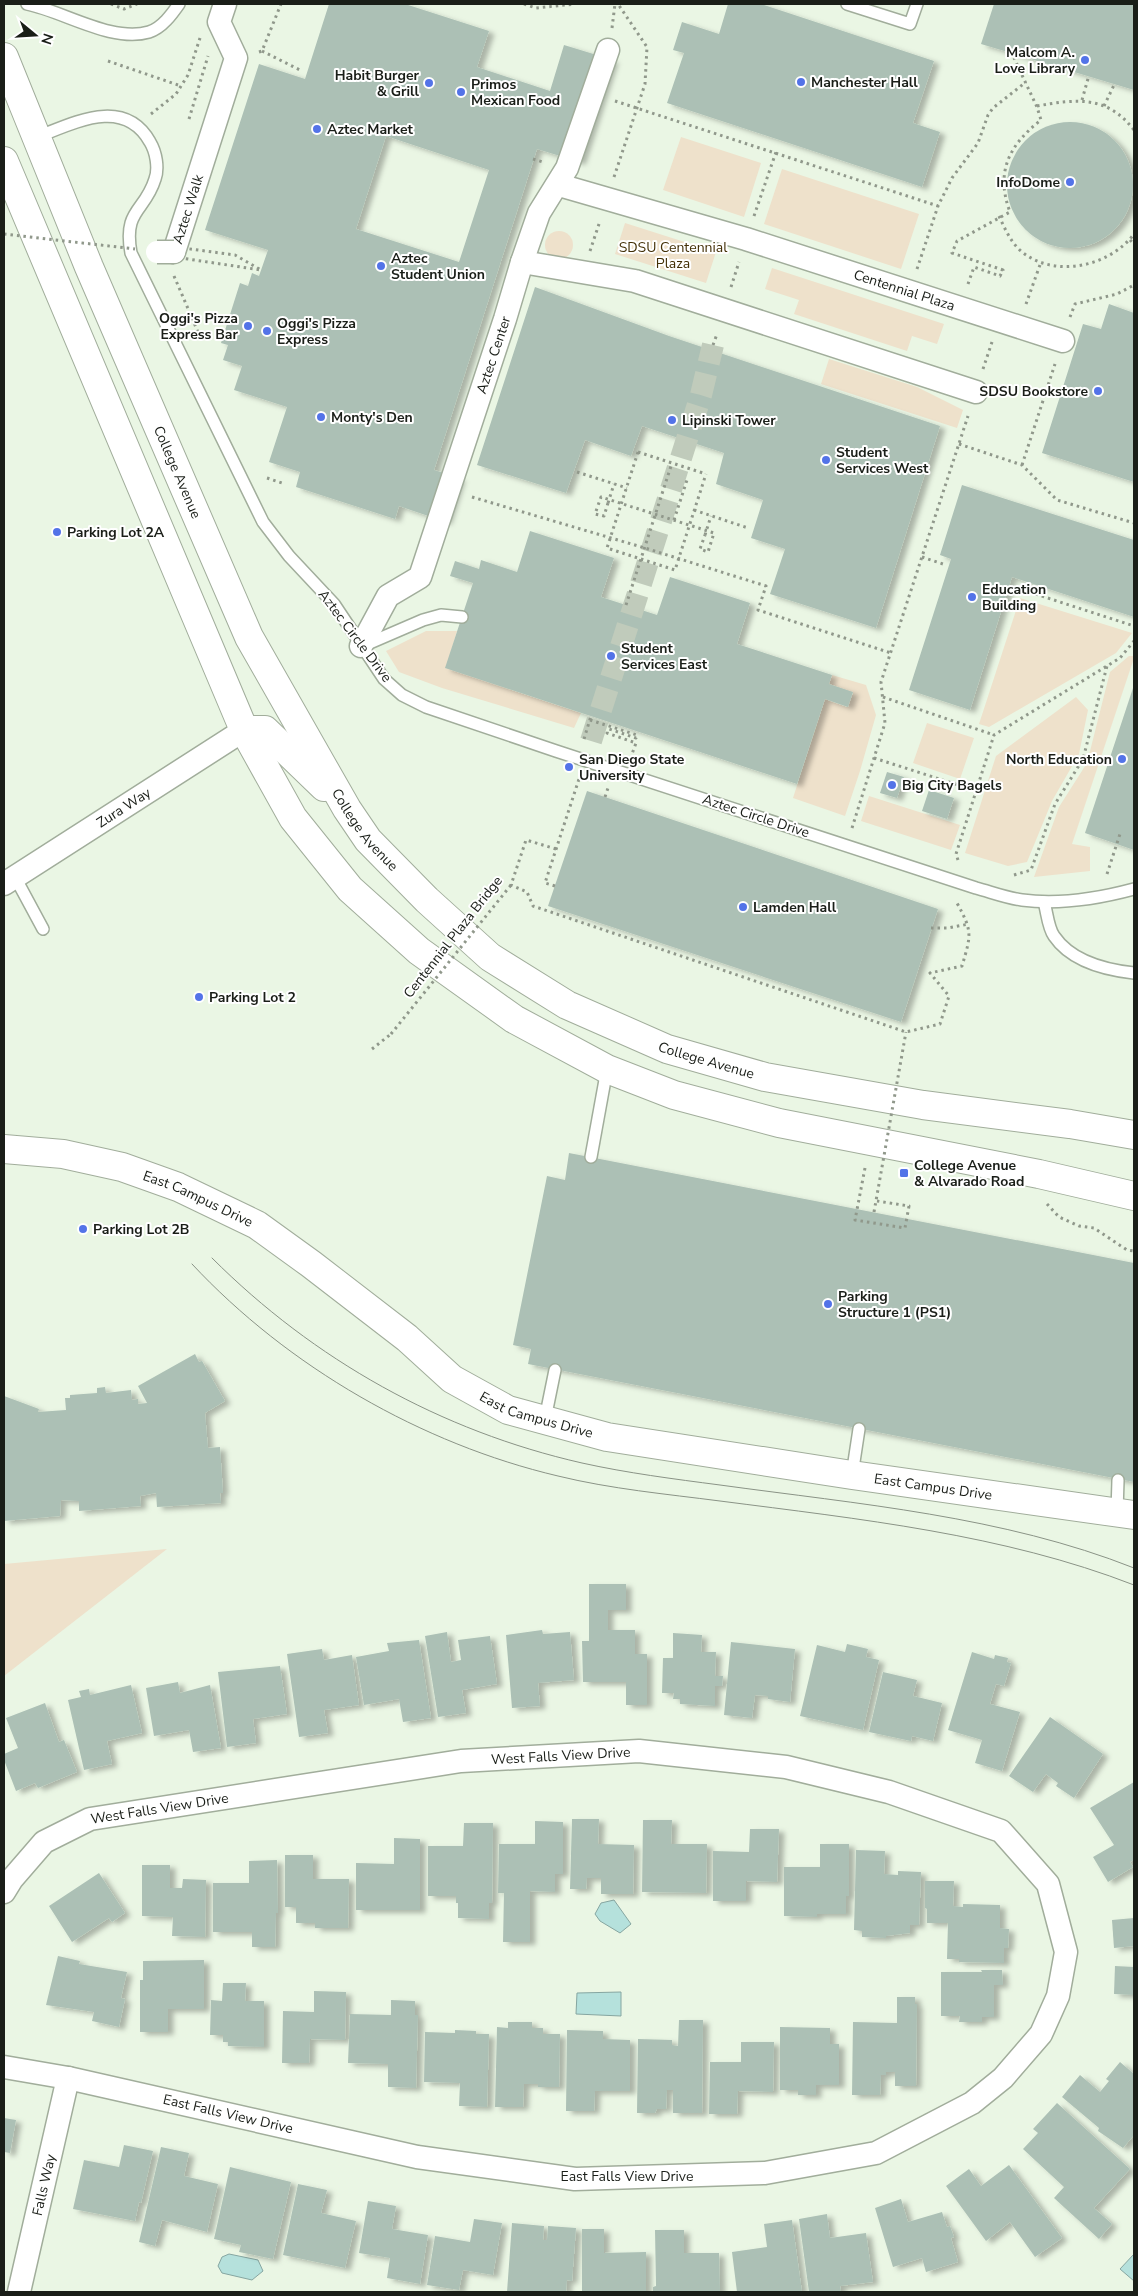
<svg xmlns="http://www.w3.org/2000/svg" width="1138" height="2296" viewBox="0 0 1138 2296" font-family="'Nunito Sans',sans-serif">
<defs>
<filter id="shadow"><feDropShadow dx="5.5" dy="3" stdDeviation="2.5" flood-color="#0004"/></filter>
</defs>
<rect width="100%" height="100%" fill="#eaf6e4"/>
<g fill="#eee1cb">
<path d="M681,137L761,163L744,217L663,190Z"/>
<path d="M782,169L919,214L901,269L764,224Z"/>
<path d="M625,223L716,252L706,283L615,254Z"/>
<circle cx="559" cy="245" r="14"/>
<path d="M772,268L944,324L937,344L912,336L907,351L794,314L799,300L765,289Z"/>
<path d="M829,359L917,387L963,410L957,428L821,384Z"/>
<path d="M1020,598L1132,633L1116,653L989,727L979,724Z"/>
<path d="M426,631H457L446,668L581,713L574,728L442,688L399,672L386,651Z"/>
<path d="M1129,656H1134V658L1072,844L1090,847V871L1034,877L1059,807L1087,763L1110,672Z"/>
<path d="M832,675L866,685L876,715L860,771L845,816L793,798L825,699L847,707L853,693L829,684Z"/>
<path d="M1076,697L1088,710L1079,754L1052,801L1027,862L1008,866L965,853L996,756Z"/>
<path d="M927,723L974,738L960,779L913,763Z"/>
<path d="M869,796L960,825L951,850L861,821Z"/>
<path d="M167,1549L4,1676V1564Z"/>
</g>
<g fill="#b5e1dc" stroke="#86a6a1">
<path d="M614,1900L631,1924L620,1933L600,1921L595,1914L601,1903Z"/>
<path d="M621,1992V2016L576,2014L577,1993Z"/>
<path d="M229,2254L258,2260L263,2271L252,2280L222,2273L218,2266L222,2257Z"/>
<path d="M1134,2254V2281L1120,2269Z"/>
</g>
<g fill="#acc0b5" fill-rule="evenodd" filter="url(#shadow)">
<path d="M329,4H405L489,31L477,67L550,91L564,45L613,60L580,162L537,149L434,470L460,478L446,522L399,506L395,519L296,487L300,472L269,462L287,407L234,390L242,366L223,360L228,345L221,343L240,283L248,286L252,273L259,276L268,250L205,230L259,64L305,79ZM386,136L489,170L459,262L356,229Z"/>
<path d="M728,4H761L934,61L913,123L940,132L922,187L667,103L684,53L673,50L682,22L719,34Z"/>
<path d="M994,4H1134V90L981,44Z"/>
<circle cx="1070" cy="185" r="63"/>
<path d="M535,287L669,336L940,426L876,628L770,594L785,549L751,538L763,500L716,484L724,453L642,426L631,456L585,440L566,493L477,465Z"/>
<path d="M1109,304L1134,313V482L1042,453L1083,324L1101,329Z"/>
<path d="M962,485L1134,540V617L1012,577L970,710L909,690L951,559L940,555Z"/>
<path d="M530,531L614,558L601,597L657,615L670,577L750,603L737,644L832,675L829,684L853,692L848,707L825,699L797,784L445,668L473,583L450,576L455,561L479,569L481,560L517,572Z"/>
<path d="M1134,685V850L1085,833Z"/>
<path d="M887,772L904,777L897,798L880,793Z"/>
<path d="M929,790L954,798L947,819L922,811Z"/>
<path d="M587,791L938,909L901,1022L548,906Z"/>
<path d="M569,1153L1134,1263V1482L528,1364L531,1349L513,1345L547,1176L565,1180Z"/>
<path d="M195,1354L199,1362L202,1361L225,1401L205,1413L208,1448L220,1447L223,1493H220L221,1503L157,1507L156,1493L140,1496L141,1506L79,1511V1501L61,1500L60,1516L4,1521V1396L39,1409L38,1412L66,1410L65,1398H70V1395L97,1393V1388L105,1387L106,1393L131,1390L132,1400L138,1399V1404L147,1403L138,1386Z"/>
<path d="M589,1584H626V1610H608V1630H635V1654H647V1705H626V1682H583L582,1641H589Z"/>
<path d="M542,1630L543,1634L570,1632L574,1680L538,1683L540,1706L512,1708L506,1635Z"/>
<path d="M447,1632L451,1662L461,1660L458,1640L490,1636L497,1684L462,1690L466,1713L438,1717L425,1636Z"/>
<path d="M673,1633L702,1635L701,1652H716L715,1676H723L722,1686H715V1706L680,1704V1699H673L674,1693H662L663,1658H673Z"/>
<path d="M419,1640L431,1718L403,1722L399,1699L364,1705L356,1657L389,1651L387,1643Z"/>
<path d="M731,1642L795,1649L790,1702L768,1699V1696L755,1695L752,1718L724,1715Z"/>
<path d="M847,1644L868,1649L866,1657L879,1660L863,1730L800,1716L817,1645L845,1652Z"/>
<path d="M322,1649L324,1660L352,1655L359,1705L324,1710L328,1733L299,1737L287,1654Z"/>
<path d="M972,1652L994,1659L995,1655L1008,1658L1007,1662L1011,1663L1004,1686L996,1684L990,1704L1020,1712L1002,1771L975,1763L982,1740L948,1730Z"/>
<path d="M280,1666L287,1714L253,1719L256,1743L227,1747L218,1672Z"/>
<path d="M883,1672L917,1680L913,1696L942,1703L933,1741L912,1736L911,1741L869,1732Z"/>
<path d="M178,1682L180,1693L210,1685L221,1748L193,1752L189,1730L154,1736L146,1688Z"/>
<path d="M131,1685L142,1733L107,1741L112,1764L84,1770L68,1700L81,1697L79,1691L89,1689L90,1695Z"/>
<path d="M45,1703L59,1742L64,1740L77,1772L38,1788L35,1783L16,1791L4,1760V1754L18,1748L6,1718Z"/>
<path d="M1050,1717L1103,1754L1074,1798L1056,1786L1058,1783L1046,1774L1033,1792L1009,1776Z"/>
<path d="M1134,1782V1860L1130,1862L1133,1867L1108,1882L1093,1857L1114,1845L1090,1808Z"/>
<path d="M572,1819H599L598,1844L634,1845L633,1894H601V1878H587L586,1889H570Z"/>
<path d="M643,1820H672L671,1844H707L706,1893L642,1892Z"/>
<path d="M535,1821L563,1822V1874H555V1892L530,1891V1942H503L504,1893H498L499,1844H535Z"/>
<path d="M464,1823H493L492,1903H489V1919L458,1918V1903H456V1896H428V1846H463Z"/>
<path d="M750,1829H779L777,1882L746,1881V1901H713V1851L749,1852Z"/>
<path d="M394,1838L420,1839V1910H356V1863L394,1864Z"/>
<path d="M820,1844H849V1896H846V1914H817V1917L784,1916V1867H820Z"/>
<path d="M856,1850L885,1851L884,1874L898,1875V1871L921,1872L919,1925H910V1933L886,1936V1938L862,1937V1931L854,1930Z"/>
<path d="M285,1855H313V1879H349L348,1928H315V1923H296V1907H285Z"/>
<path d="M277,1860L278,1913H276L275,1947H252V1932H213V1883H249V1861Z"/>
<path d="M142,1865H170V1888H182L183,1879L206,1880L205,1937L172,1936L173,1917L142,1916Z"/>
<path d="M99,1873L125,1913L112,1922L109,1918L72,1942L49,1906Z"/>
<path d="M925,1881H954L953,1906L963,1907V1904L1000,1905V1928L1009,1929L1008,1948H1004V1963L959,1962V1959H947L948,1923H927V1909L925,1908Z"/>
<path d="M1134,1918V1946L1114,1948L1112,1920Z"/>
<path d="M58,1956L80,1961L79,1964L127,1972L121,1998L125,1999L119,2027L92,2021L94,2012L46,2005Z"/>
<path d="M204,1960V2009H168V2032H140V1980H143V1961Z"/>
<path d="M1115,1966L1134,1967V1995L1114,1994Z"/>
<path d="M981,1970H1002L1003,1985H994V2017H982V2022H959L960,2016H941V1972H982Z"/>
<path d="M223,1983H246L245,2001H264V2047L228,2046V2042H223V2035H210L211,2000L222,2001Z"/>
<path d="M314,1991L346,1992L345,2040L310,2039L309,2063H282L283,2011L314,2012Z"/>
<path d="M897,1997H915V2004H917L916,2086H895V2072H886V2075H881L880,2095H852L853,2022L897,2023Z"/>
<path d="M391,2000L415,2001V2015H418L416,2088L388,2087V2064L348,2063L350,2014L391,2015Z"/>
<path d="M679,2020H703L702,2113H673V2090H667L666,2109H657L655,2113H637L638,2039L672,2040V2045L678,2046Z"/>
<path d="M508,2022H532V2028H543V2034H560L559,2087H538V2084H524L523,2107H495L497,2027L508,2028Z"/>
<path d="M780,2027L830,2028V2044H839V2085H816V2095H798V2090H780Z"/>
<path d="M455,2030L476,2031V2034H489L487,2107L459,2106L460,2083L424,2082L425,2032L455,2033Z"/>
<path d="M567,2030L603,2031V2039L630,2040V2091H595L594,2111H566Z"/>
<path d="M741,2042H774L773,2092L738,2091L737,2114H709L710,2062H741Z"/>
<path d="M1120,2062L1134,2074V2135L1123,2148L1098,2131L1099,2128L1062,2097L1080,2075L1100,2092L1109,2081L1106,2079Z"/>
<path d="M1057,2103L1130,2169L1094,2208L1112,2224L1099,2239L1054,2198L1064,2187L1023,2149L1038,2133L1033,2129Z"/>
<path d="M4,2118L16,2120L10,2153L4,2152Z"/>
<path d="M124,2145L153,2151L141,2203L139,2202L135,2221L73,2209L84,2160L119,2167Z"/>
<path d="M161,2147L189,2153L184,2176L218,2184L207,2232L162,2220L155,2246L139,2242Z"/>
<path d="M1009,2165L1062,2238L1035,2257L1010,2222L986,2241L946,2186L969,2169L981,2186Z"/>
<path d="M230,2167L291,2182L273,2259L239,2252L241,2245L214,2239Z"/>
<path d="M298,2184L327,2190L321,2213L356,2221L345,2268L283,2255Z"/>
<path d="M901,2199L908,2222L942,2212L947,2227L950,2226L954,2237L951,2238L958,2262L926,2272L922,2258L893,2267L875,2208Z"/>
<path d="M368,2201L396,2206L392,2229L428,2235L420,2284L387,2278L390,2258L359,2253Z"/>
<path d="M827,2214L830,2238L866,2233L873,2282L840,2286L841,2292H809L799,2219Z"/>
<path d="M474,2219L502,2223L493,2275L463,2270L459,2290L427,2285L435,2236L470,2242Z"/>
<path d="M792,2220L802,2292H737L732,2252L767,2247L764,2224Z"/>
<path d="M512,2223L544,2226L543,2240H547L548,2226L576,2228L572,2281L567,2280L566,2292H507Z"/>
<path d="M582,2229H604V2253L646,2252V2292H582Z"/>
<path d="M655,2230H684V2253H719L720,2292H653V2287L656,2286Z"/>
</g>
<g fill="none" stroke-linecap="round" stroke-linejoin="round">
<path stroke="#c0cbbb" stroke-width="22" stroke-dasharray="22 11" stroke-linecap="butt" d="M591,741L701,395L713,345"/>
<defs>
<g id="lane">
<path d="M27,4C63,11 112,43 149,32C162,28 172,14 179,4"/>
<path d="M847,4L910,24L917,4"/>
<path d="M37,137C74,123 124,96 150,142C156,152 159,168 155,179C145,212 123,209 131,253L263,522L289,556L334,604L384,679L402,695L426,707L556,751L976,888C991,892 1007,898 1022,900C1060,905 1097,899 1134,889"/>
<path d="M365,645L423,620L441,615L462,617"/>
<path d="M15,877L43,929"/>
<path d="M1044,902C1047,912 1048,928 1054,936C1071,961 1106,970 1134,973"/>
<path d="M591,1157L607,1069"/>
<path d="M545,1419L555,1370"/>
<path d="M852,1475L859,1429"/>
<path d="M1117,1512L1118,1480"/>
</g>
<g id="street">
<path id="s1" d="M559,185L746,239L1063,341"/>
<path id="s2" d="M174,252L236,58L219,22L225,4"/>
<path d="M522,262L635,281L976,392"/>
<path id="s3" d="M361,646L388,596L420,577L505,319L522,262L539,213L567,168L608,50"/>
<path id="s4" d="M4,884L244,730"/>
<path id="s5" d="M4,1892L12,1879L44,1842L90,1819L461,1761L639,1751L786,1767L889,1792L1001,1831L1048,1884L1066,1952L1058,1996L1041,2034L1003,2078L972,2103L876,2153L765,2173L575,2179L417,2157L68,2078L4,2067"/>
<path id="s6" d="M19,2292L68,2078"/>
</g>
<g id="secondary">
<path id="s7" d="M4,1149L63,1154L122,1167L178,1187L257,1225L311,1264L407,1338L452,1379L508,1410L607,1437L852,1475L1134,1515"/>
</g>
<g id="primary">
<path id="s8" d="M4,57L89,267L249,637L347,809L368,840L427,900L490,957L567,1005L667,1049L765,1077L923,1105L1070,1124L1134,1135"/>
<path d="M4,161L244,730L293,818L350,889L419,951L514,1019L607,1069L674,1095L779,1123L1039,1174L1134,1196"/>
<path d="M244,730H265L324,787"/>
</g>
</defs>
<use href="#lane" stroke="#a1ad9b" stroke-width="14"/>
<use href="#street" stroke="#a1ad9b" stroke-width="25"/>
<use href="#secondary" stroke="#a1ad9b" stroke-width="30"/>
<use href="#primary" stroke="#a1ad9b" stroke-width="30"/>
<g stroke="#90988b" stroke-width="3" stroke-dasharray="2.5 4" stroke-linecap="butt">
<path d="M111,4L124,9L137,4"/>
<path d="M524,4L536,8L575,4"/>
<path d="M612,28L615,4"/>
<path d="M262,51L302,71"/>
<path d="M259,52L262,51L281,4"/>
<path d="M108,61L181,86"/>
<path d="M1082,100L1089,75"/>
<path d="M615,101L938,206"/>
<path d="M1037,106C1076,99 1107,95 1134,130"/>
<path d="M1104,106L1115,83"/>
<path d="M151,114L176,94L188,75L200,38"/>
<path d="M189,119L208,56"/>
<path d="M533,159L543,162"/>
<path d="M614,177L645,84L647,47L618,4"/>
<path d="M754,216L776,152"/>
<path d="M999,216C1005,229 1011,243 1022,252C1056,279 1110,266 1134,234"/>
<path d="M1130,240L1134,244"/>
<path d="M183,248L235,255L261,270L181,258L174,252Z"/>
<path d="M590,251L600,221"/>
<path d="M917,269L938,206L952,178L978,143L988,115L993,108L1026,82"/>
<path d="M174,276L201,339"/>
<path d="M968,284L974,267L1000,276L1003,270L952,253L957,241L1010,212C995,172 1009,145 1041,120L1037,107L1014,58"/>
<path d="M731,287L739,262"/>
<path d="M1026,304L1041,262"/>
<path d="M1070,317L1075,304L1117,294L1134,285"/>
<path d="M713,345L717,334"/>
<path d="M983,369L992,342"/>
<path d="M959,444L1022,465L1057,500L1134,523"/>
<path d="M638,452L706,474"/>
<path d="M1022,465L1055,364"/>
<path d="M577,472L627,488"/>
<path d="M267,478L282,483"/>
<path d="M472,497L645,548L766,586L758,610L891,653"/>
<path d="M608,503L604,516L595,514L601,497L714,533L708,552L700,549L705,535"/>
<path d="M694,510L748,528"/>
<path d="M674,520L687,480"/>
<path d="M922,557L943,564"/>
<path d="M1017,588L1134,626"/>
<path d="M626,605L672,463"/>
<path d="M883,697L994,735"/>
<path d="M590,720L637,735L636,738L609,729L607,733L636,743L632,754"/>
<path d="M584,739L591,716"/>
<path d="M874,758L977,791"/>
<path d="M605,797L608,788"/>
<path d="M852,828L885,723L881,682L968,416"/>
<path d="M556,849L526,840L511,885L527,892L533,906L906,1032L940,1024L949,996L930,973L962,966C971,935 973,932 957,903"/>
<path d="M958,860L956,854L994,735L1120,658L1134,641"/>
<path d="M1107,874L1120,834"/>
<path d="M1014,875L1031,870L1055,804L1083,759L1107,666"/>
<path d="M555,886L545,883L579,779"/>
<path d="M931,928H948L969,924"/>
<path d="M372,1049L391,1034"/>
<path d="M865,1168L855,1220L905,1228L909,1206L877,1201"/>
<path d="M1047,1204L1059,1217L1079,1226L1094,1228L1127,1250L1134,1251"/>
</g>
<use href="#lane" stroke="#fff" stroke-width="11"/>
<use href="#street" stroke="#fff" stroke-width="22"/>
<use href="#secondary" stroke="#fff" stroke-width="28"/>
<use href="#primary" stroke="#fff" stroke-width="28"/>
<g stroke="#8a9386" stroke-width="1">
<path d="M212,1258C314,1360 441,1431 582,1463C627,1473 674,1479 720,1485C858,1504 1003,1516 1134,1568"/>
<path d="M192,1264C288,1367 422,1444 558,1476C611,1489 666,1494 720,1501C859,1519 1003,1534 1134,1585"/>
</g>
<defs>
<path id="street-bridge" d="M157,252H174"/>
</defs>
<use href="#street-bridge" stroke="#a1ad9b" stroke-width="25" stroke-linecap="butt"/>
<g stroke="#90988b" stroke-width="3" stroke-dasharray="2.5 4" stroke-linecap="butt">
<path d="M4,234L135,249"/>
<path d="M638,452L607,548L675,570L706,474"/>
<path d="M608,503L614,484"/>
<path d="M705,535L711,516"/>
<path d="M391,1034L511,885"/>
<path d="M874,1212L906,1032"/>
</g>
<use href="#street-bridge" stroke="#fff" stroke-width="22"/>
</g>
<g fill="#5373e8" stroke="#fff" stroke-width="2">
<circle cx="1085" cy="60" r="5"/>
<circle cx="801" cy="82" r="5"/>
<circle cx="429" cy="83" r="5"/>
<circle cx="461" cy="92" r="5"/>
<circle cx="317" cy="129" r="5"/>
<circle cx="1070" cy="182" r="5"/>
<circle cx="381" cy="266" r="5"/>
<circle cx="248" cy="326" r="5"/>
<circle cx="267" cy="331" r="5"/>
<circle cx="1098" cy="391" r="5"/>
<circle cx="321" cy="417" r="5"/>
<circle cx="672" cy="420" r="5"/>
<circle cx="826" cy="460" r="5"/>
<circle cx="57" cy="532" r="5"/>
<circle cx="972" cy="597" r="5"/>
<circle cx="611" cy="656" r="5"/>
<circle cx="1122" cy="759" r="5"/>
<circle cx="569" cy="767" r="5"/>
<circle cx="892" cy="785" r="5"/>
<circle cx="743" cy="907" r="5"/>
<circle cx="199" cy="997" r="5"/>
<rect x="899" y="1168" width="10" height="10" rx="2.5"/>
<circle cx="83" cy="1229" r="5"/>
<circle cx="828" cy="1304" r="5"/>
</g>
<g text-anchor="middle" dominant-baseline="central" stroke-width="4" stroke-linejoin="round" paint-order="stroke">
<g font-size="14" font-weight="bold" fill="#1a1e18" stroke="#fff" text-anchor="start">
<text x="1075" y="52" text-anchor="end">Malcom A.<tspan x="1075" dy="16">Love Library</tspan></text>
<text x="419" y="75" text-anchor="end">Habit Burger<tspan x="419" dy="16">&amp; Grill</tspan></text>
<text x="811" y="82">Manchester Hall</text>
<text x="471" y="84">Primos<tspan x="471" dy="16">Mexican Food</tspan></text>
<text x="327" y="129">Aztec Market</text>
<text x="1060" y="182" text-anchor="end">InfoDome</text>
<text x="391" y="258">Aztec<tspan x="391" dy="16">Student Union</tspan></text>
<text x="238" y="318" text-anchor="end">Oggi's Pizza<tspan x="238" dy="16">Express Bar</tspan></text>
<text x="277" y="323">Oggi's Pizza<tspan x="277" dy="16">Express</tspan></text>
<text x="1088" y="391" text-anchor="end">SDSU Bookstore</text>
<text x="331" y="417">Monty's Den</text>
<text x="682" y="420">Lipinski Tower</text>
<text x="836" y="452">Student<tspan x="836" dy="16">Services West</tspan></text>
<text x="67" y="532">Parking Lot 2A</text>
<text x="982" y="589">Education<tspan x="982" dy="16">Building</tspan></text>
<text x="621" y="648">Student<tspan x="621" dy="16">Services East</tspan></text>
<text x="579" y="759">San Diego State<tspan x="579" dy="16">University</tspan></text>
<text x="1112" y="759" text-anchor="end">North Education</text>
<text x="902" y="785">Big City Bagels</text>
<text x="753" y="907">Lamden Hall</text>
<text x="209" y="997">Parking Lot 2</text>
<text x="914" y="1165">College Avenue<tspan x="914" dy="16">&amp; Alvarado Road</tspan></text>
<text x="93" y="1229">Parking Lot 2B</text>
<text x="838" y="1296">Parking<tspan x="838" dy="16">Structure 1 (PS1)</tspan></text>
</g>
<g font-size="14" fill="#1a1e18" stroke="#fff">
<text stroke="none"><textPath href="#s2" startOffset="45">Aztec Walk</textPath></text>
<text stroke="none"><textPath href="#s1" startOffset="361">Centennial Plaza</textPath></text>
<text stroke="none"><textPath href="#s3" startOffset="328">Aztec Center</textPath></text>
<text stroke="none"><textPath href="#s8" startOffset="450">College Avenue</textPath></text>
<text transform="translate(355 636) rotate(53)">Aztec Circle Drive</text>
<text stroke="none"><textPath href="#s4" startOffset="142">Zura Way</textPath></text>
<text transform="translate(756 816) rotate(18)">Aztec Circle Drive</text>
<text stroke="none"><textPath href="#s8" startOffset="855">College Avenue</textPath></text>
<text transform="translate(453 937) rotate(-52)">Centennial Plaza Bridge</text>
<text stroke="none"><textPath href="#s8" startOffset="1275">College Avenue</textPath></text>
<text stroke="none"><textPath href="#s7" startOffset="202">East Campus Drive</textPath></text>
<text stroke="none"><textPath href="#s7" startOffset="608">East Campus Drive</textPath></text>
<text stroke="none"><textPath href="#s7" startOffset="1012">East Campus Drive</textPath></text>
<text stroke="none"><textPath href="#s5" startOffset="591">West Falls View Drive</textPath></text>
<text stroke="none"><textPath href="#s5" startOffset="186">West Falls View Drive</textPath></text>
<text transform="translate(228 2114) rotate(13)">East Falls View Drive</text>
<text x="627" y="2176">East Falls View Drive</text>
<text stroke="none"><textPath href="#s6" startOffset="110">Falls Way</textPath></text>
</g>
<g font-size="14" fill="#422f06" stroke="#fff">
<text x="673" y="247">SDSU Centennial<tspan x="673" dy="16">Plaza</tspan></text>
</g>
</g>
<rect width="1138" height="2296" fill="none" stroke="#1a1e18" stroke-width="10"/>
<g transform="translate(35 35) rotate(108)" stroke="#ffffff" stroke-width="4" paint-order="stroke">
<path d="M0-4L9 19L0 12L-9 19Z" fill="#1a1e18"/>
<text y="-8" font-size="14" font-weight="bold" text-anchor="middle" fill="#1a1e18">N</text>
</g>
</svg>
